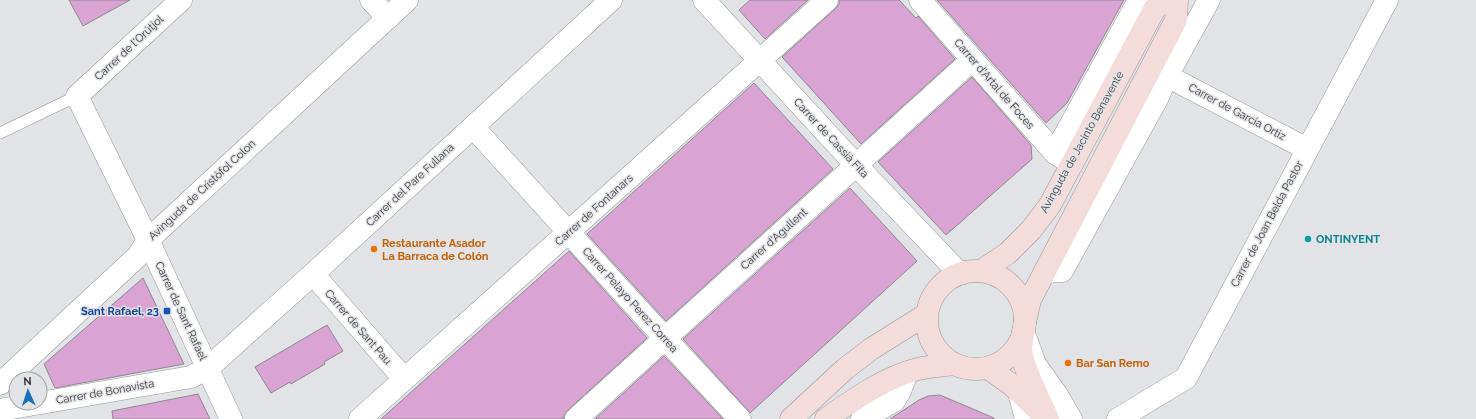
<svg xmlns="http://www.w3.org/2000/svg" width="1476" height="419" viewBox="0 0 1476 419" font-family="Raleway,sans-serif">
<rect width="100%" height="100%" fill="#e2e3e7"/>
<g fill="#d9a4d4" stroke="#8d8a8d">
<path d="M69,0H130L83,26Z"/>
<path d="M750,0H808L765,39L739,10Z"/>
<path d="M839,0H899L916,18L918,16L955,59L861,144L782,57L835,9L839,4Z"/>
<path d="M937,0H1124L1067,103L1046,123Z"/>
<path d="M972,77L1031,145L1032,159L946,235L878,162Z"/>
<path d="M754,83L833,169L666,321L587,234Z"/>
<path d="M850,188L917,261L750,413L683,339Z"/>
<path d="M569,251L647,338L568,410L564,415V419H381Z"/>
<path d="M143,278L184,364L55,388L44,364Z"/>
<path d="M327,325L343,351L324,362L325,364L291,384L290,382L271,393L255,367Z"/>
<path d="M664,356L723,419H595Z"/>
<path d="M198,394L210,419H113L112,411Z"/>
<path d="M940,395L994,418V419H890L919,400L928,396Z"/>
</g>
<g fill="none" stroke-linecap="round" stroke-linejoin="round">
<defs>
<path id="lane" d="M0,133L77,96"/>
<g id="street">
<path d="M181,0L77,96L148,240L231,419"/>
<path d="M371,0L388,18"/>
<path d="M704,0L856,165L960,274"/>
<path d="M920,0L1055,153L1072,164"/>
<path d="M1167,76L1307,149"/>
<path d="M473,127C562,224 649,323 740,419"/>
<path d="M1055,153L1139,0"/>
<path d="M1046,272L1062,271L1157,99L1167,76L1209,0"/>
<path d="M313,274L404,379"/>
<path d="M1026,339L1035,364L1057,395L1071,419"/>
<path d="M0,384L138,256L148,240L407,0"/>
<path d="M1019,392L1026,419"/>
<path d="M0,410L191,377L208,368L313,274L611,0"/>
<path d="M360,419L827,0"/>
<path d="M576,419L972,60"/>
<path d="M862,419L894,401L900,391L907,373"/>
<path d="M1118,419L1186,378L1387,0"/>
</g>
<g id="secondary">
<path d="M981,271L1008,253L1031,230L1050,205L1155,8L1167,0"/>
<circle cx="976" cy="320" r="49"/>
<path d="M988,368L1012,385L1042,414"/>
<path d="M791,419L845,369L871,349L927,314"/>
<path d="M826,419C853,400 885,377 918,369C929,366 942,366 954,364"/>
<path d="M1048,419C1040,400 1026,375 1022,355C1019,342 1027,314 1030,300L1176,20L1177,0"/>
</g>
</defs>
<use href="#lane" stroke="#97989c" stroke-width="12"/>
<use href="#street" stroke="#97989c" stroke-width="23"/>
<use href="#secondary" stroke="#97989c" stroke-width="23"/>
<use href="#lane" stroke="#fff" stroke-width="11"/>
<use href="#street" stroke="#fff" stroke-width="22"/>
<use href="#secondary" stroke="#f4dcdb" stroke-width="22"/>
</g>
<circle fill="#0f9aa8" stroke="#e2e3e7" stroke-width="1.5" cx="1308" cy="239" r="4"/>
<g fill="#e8710a" stroke="#e2e3e7" stroke-width="1.5">
<circle cx="374" cy="249" r="4"/>
<circle cx="1068" cy="363" r="4"/>
</g>
<rect fill="#1a4fb4" stroke="#e2e3e7" stroke-width="1.5" x="163" y="307" width="8" height="8" rx="2"/>
<g text-anchor="middle" dominant-baseline="central" stroke-width="3" stroke-linejoin="round" paint-order="stroke">
<g font-size="11" fill="#3c3d3e" stroke="#e2e3e7">
<text transform="translate(129 48) rotate(-43)">Carrer de l'Orútjol</text>
<text transform="translate(994 84) rotate(49)">Carrer d'Artal de Foces</text>
<text transform="translate(1237 112) rotate(28)">Carrer de Garcia Ortiz</text>
<text transform="translate(831 138) rotate(47)">Carrer de Cassià Fita</text>
<text transform="translate(1082 142) rotate(-61)">Avinguda de Jacinto Benavente</text>
<text transform="translate(410 185) rotate(-43)">Carrer del Pare Fullana</text>
<text transform="translate(202 190) rotate(-43)">Avinguda de Cristòfol Colon</text>
<text transform="translate(594 210) rotate(-42)">Carrer de Fontanars</text>
<text transform="translate(1267 224) rotate(-62)">Carrer de Joan Belda Pastor</text>
<text transform="translate(774 239) rotate(-42)">Carrer d'Agullent</text>
<text transform="translate(630 300) rotate(48)">Carrer Pelayo Perez Correa</text>
<text transform="translate(181 311) rotate(65)">Carrer de Sant Rafael</text>
<text transform="translate(358 327) rotate(49)">Carrer de Sant Pau</text>
<text transform="translate(105 392) rotate(-10)">Carrer de Bonavista</text>
</g>
<g font-size="11" font-weight="bold" fill="#0d838f" stroke="#e2e3e7" text-anchor="start">
<text x="1316" y="239">ONTINYENT</text>
</g>
<g font-size="11" font-weight="bold" fill="#c56008" stroke="#e2e3e7" text-anchor="start">
<text x="382" y="243">Restaurante Asador<tspan x="382" dy="13">La Barraca de Colón</tspan></text>
<text x="1076" y="363">Bar San Remo</text>
</g>
<g font-size="11" font-weight="bold" fill="#164399" stroke="#e2e3e7" text-anchor="end">
<text x="159" y="311">Sant Rafael, 23</text>
</g>
</g>
<g transform="translate(28 391) rotate(357)"><circle r="19" fill="#e2e3e7" stroke="#a0a1a3"/>
<path d="M0-3L7 15L0 10L-7 15Z" fill="#1b70be"/>
<text y="-6" font-size="11" font-weight="bold" text-anchor="middle" fill="#3c3d3e">N</text>
</g>
</svg>
